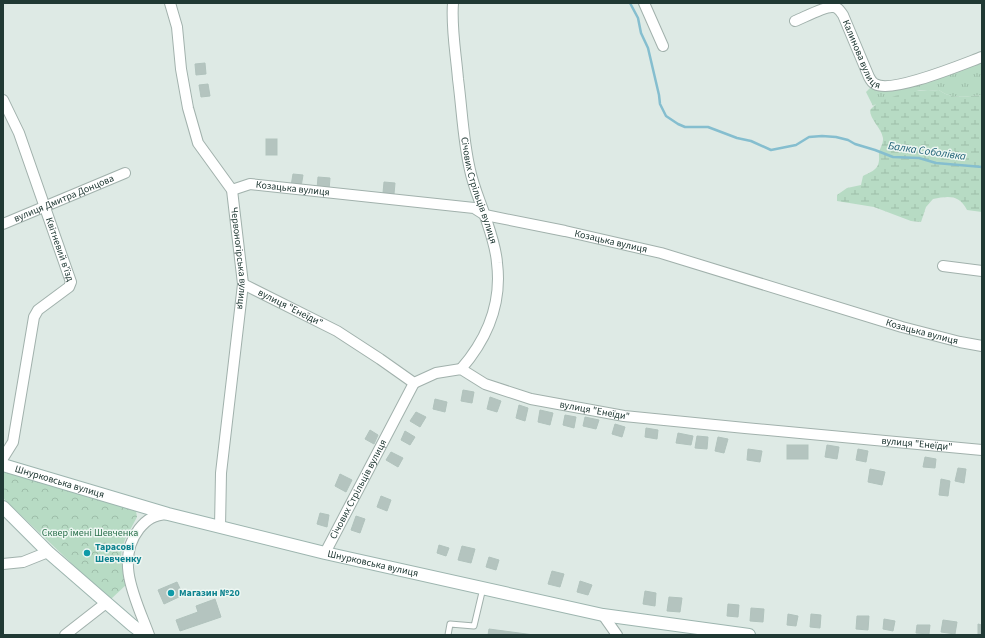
<svg xmlns="http://www.w3.org/2000/svg" width="985" height="638" viewBox="0 0 985 638" font-family="'Source Sans 3',sans-serif">
<defs>
<pattern id="grass-tufts" width="24" height="20" patternUnits="userSpaceOnUse"><rect width="24" height="20" fill="#b7dbc4"/><path d="M3 7l-1-3M5 7V3M7 7l1-3M15 17l-1-3M17 17v-4M19 17l1-3" fill="none" stroke="#9dbda9"/></pattern>
<pattern id="wetland-marsh" width="20" height="14" patternUnits="userSpaceOnUse"><rect width="20" height="14" fill="#b7dbc4"/><path d="M1 5h8M5 5V1M11 12h8M15 12V8" fill="none" stroke="#9dbda9"/></pattern>
<pattern id="park-crowns" width="20" height="18" patternUnits="userSpaceOnUse"><rect width="20" height="18" fill="#b7dbc4"/><path d="M2 6a3 3 0 1 1 6 0M12 15a3 3 0 1 1 6 0" fill="none" stroke="#9dbda9"/></pattern>
</defs>
<rect width="100%" height="100%" fill="#deeae5"/>
<path fill="url(#grass-tufts)" d="M982,60V95C967,96 952,100 939,90L928,91L919,90L874,105L873,106L866,92L871,87L876,89Z"/>
<path fill="url(#wetland-marsh)" d="M912,90L928,91L939,90C952,100 967,96 982,95V212L967,210C959,194 948,196 933,199L926,207L921,222L911,221L874,207L837,201V195L847,188L861,185L863,176C873,171 880,169 879,156C878,150 884,144 883,138C881,127 870,120 870,110L878,102Z"/>
<path fill="url(#park-crowns)" d="M3,471L136,511L137,517C129,533 118,546 122,565C124,572 126,578 127,584L110,600L3,498Z"/>
<g fill="none" stroke-linecap="round" stroke-linejoin="round">
<path stroke="#85becf" stroke-width="2.5" d="M630,3L638,18L641,33L648,48L659,95L660,104L666,116L678,124L685,127H708L737,138L751,141L771,150L796,145L809,137L822,136L836,137L848,140L855,144L875,150L893,157L919,158L936,163L982,167"/>
</g>
<g fill="#b4c4bf" stroke="#b1c3bd">
<path d="M205,63L206,74L196,75L195,64Z"/>
<path d="M208,84L210,96L201,97L199,85Z"/>
<rect x="266" y="139" width="11" height="16"/>
<path d="M293,174L303,175L301,187L291,186Z"/>
<path d="M318,177L330,178L329,190L317,189Z"/>
<path d="M384,182L395,183L394,194L383,193Z"/>
<path d="M463,390L474,392L472,403L461,401Z"/>
<path d="M490,397L501,401L497,412L487,409Z"/>
<path d="M435,399L447,402L445,412L433,409Z"/>
<path d="M519,405L528,408L525,421L516,418Z"/>
<path d="M540,410L553,413L550,425L538,422Z"/>
<path d="M416,412L426,417L420,427L410,421Z"/>
<path d="M565,415L576,417L574,428L563,425Z"/>
<path d="M585,417L599,420L596,429L583,426Z"/>
<path d="M615,424L625,427L622,437L612,434Z"/>
<path d="M646,428L658,430L657,439L645,437Z"/>
<path d="M370,430L378,435L374,444L365,439Z"/>
<path d="M405,431L415,437L410,445L401,440Z"/>
<path d="M678,433L693,436L691,445L676,443Z"/>
<path d="M697,436L708,437L707,449L695,448Z"/>
<path d="M718,437L728,439L724,453L715,451Z"/>
<rect x="787" y="445" width="21" height="14"/>
<path d="M827,445L839,447L837,459L825,457Z"/>
<path d="M748,449L762,451L760,462L747,460Z"/>
<path d="M858,449L868,451L866,462L856,460Z"/>
<path d="M391,452L403,458L398,467L386,460Z"/>
<path d="M925,457L936,459L935,468L923,467Z"/>
<path d="M958,468L966,469L964,483L955,481Z"/>
<path d="M870,469L885,472L882,485L868,482Z"/>
<path d="M340,474L352,480L346,492L335,486Z"/>
<path d="M941,479L950,481L948,496L939,495Z"/>
<path d="M381,496L391,500L387,511L377,507Z"/>
<path d="M320,513L329,515L327,527L317,524Z"/>
<path d="M356,516L365,519L360,533L351,530Z"/>
<path d="M439,545L449,548L446,556L437,553Z"/>
<path d="M462,546L475,549L471,563L458,560Z"/>
<path d="M489,557L499,560L496,570L486,567Z"/>
<path d="M552,571L564,574L560,587L548,584Z"/>
<path d="M580,581L592,585L588,595L577,592Z"/>
<path d="M177,582L183,595L164,604L158,590Z"/>
<path d="M645,591L656,593L655,606L643,604Z"/>
<path d="M669,597L682,598L680,612L667,611Z"/>
<path d="M215,599L221,617L180,631L176,620L198,612L196,606Z"/>
<path d="M728,604L739,605L738,617L727,616Z"/>
<path d="M751,608L764,609L763,622L750,621Z"/>
<path d="M788,614L798,616L796,626L787,625Z"/>
<path d="M811,614L821,615L820,628L810,627Z"/>
<path d="M857,616H869L868,630L856,629Z"/>
<path d="M884,619L895,621L893,631L883,629Z"/>
<path d="M943,620L957,622L955,634L941,632Z"/>
<path d="M978,624L982,625V635H978Z"/>
<path d="M917,625H930L929,634L916,633Z"/>
<path d="M489,629L534,635H488Z"/>
</g>
<g fill="none" stroke-linecap="round" stroke-linejoin="round">
<defs>
<path id="lane" d="M448,635L450,624L474,626L483,588"/>
<g id="street">
<path id="s1" d="M170,3L177,27L181,69L188,108L198,143L232,190L243,284L221,473L220,527"/>
<path id="s2" d="M453,3C451,28 456,54 458,79C462,109 463,140 470,170C473,185 480,201 485,216C490,231 496,247 497,263C502,303 487,339 461,369"/>
<path d="M644,3L663,46"/>
<path id="s3" d="M795,21C803,18 825,6 833,7C838,7 840,11 843,15L869,77C870,79 873,83 875,84C892,94 963,64 982,57"/>
<path id="s4" d="M3,100L19,133L71,282L69,287L38,310L34,317L13,442L3,458"/>
<path id="s5" d="M232,190L250,184L474,208L485,215L565,231L661,253L902,327L960,342L982,346"/>
<path id="s6" d="M3,224L125,173"/>
<path d="M943,266L982,271"/>
<path id="s7" d="M243,284L337,331L380,359L414,383L436,373L461,369L485,384L531,399L624,416L745,428L982,450"/>
<path id="s8" d="M325,553L414,383"/>
<path d="M3,564L23,562L48,552"/>
<path d="M603,615L617,635"/>
<path d="M65,635L106,603"/>
<path d="M149,635C137,602 114,561 139,529C147,519 154,515 167,514"/>
</g>
<g id="secondary">
<path id="s9" d="M3,465L168,514L325,553L603,615L749,635"/>
<path d="M3,507L48,552L132,625L145,635"/>
</g>
</defs>
<use href="#lane" stroke="#a1b1ac" stroke-width="7"/>
<use href="#street" stroke="#a1b1ac" stroke-width="12"/>
<use href="#secondary" stroke="#9db5af" stroke-width="14"/>
<use href="#lane" stroke="#fff" stroke-width="5"/>
<use href="#street" stroke="#fff" stroke-width="10"/>
<use href="#secondary" stroke="#fff" stroke-width="12"/>
</g>
<g fill="#0f9aa8" stroke="#eef7f3" stroke-width="1.5">
<circle cx="87" cy="553" r="4"/>
<circle cx="171" cy="593" r="4"/>
</g>
<g text-anchor="middle" dominant-baseline="central" stroke-width="3" stroke-linejoin="round" paint-order="stroke">
<g font-size="10" fill="#203934" stroke="#eef7f3">
<text stroke="none"><textPath href="#s3" startOffset="98">Калинова вулиця</textPath></text>
<text stroke="none"><textPath href="#s5" startOffset="62">Козацька вулиця</textPath></text>
<text stroke="none"><textPath href="#s2" startOffset="190">Січових Стрільців вулиця</textPath></text>
<text stroke="none"><textPath href="#s6" startOffset="66">вулиця Дмитра Донцова</textPath></text>
<text stroke="none"><textPath href="#s5" startOffset="386">Козацька вулиця</textPath></text>
<text stroke="none"><textPath href="#s4" startOffset="160">Квітневий в'їзд</textPath></text>
<text stroke="none"><textPath href="#s1" startOffset="270">Червоногірська вулиця</textPath></text>
<text stroke="none"><textPath href="#s7" startOffset="53">вулиця "Енеїди"</textPath></text>
<text stroke="none"><textPath href="#s5" startOffset="710">Козацька вулиця</textPath></text>
<text stroke="none"><textPath href="#s7" startOffset="389">вулиця "Енеїди"</textPath></text>
<text stroke="none"><textPath href="#s7" startOffset="713">вулиця "Енеїди"</textPath></text>
<text stroke="none"><textPath href="#s9" startOffset="59">Шнурковська вулиця</textPath></text>
<text stroke="none"><textPath href="#s8" startOffset="72">Січових Стрільців вулиця</textPath></text>
<text stroke="none"><textPath href="#s9" startOffset="383">Шнурковська вулиця</textPath></text>
</g>
<g font-size="10" fill="#2a704b" stroke="#eef7f3">
<text x="90" y="533">Сквер імені Шевченка</text>
</g>
<g font-size="10" font-weight="bold" fill="#0d838f" stroke="#eef7f3" text-anchor="start">
<text x="95" y="547">Тарасові<tspan x="95" dy="12">Шевченку</tspan></text>
<text x="179" y="593">Магазин №20</text>
</g>
<g font-size="11" font-style="italic" fill="#1b5e74" stroke="#eef7f3">
<text transform="translate(927 151) rotate(8)">Балка Соболівка</text>
</g>
</g>
<rect width="985" height="638" fill="none" stroke="#203934" stroke-width="8"/>
</svg>
